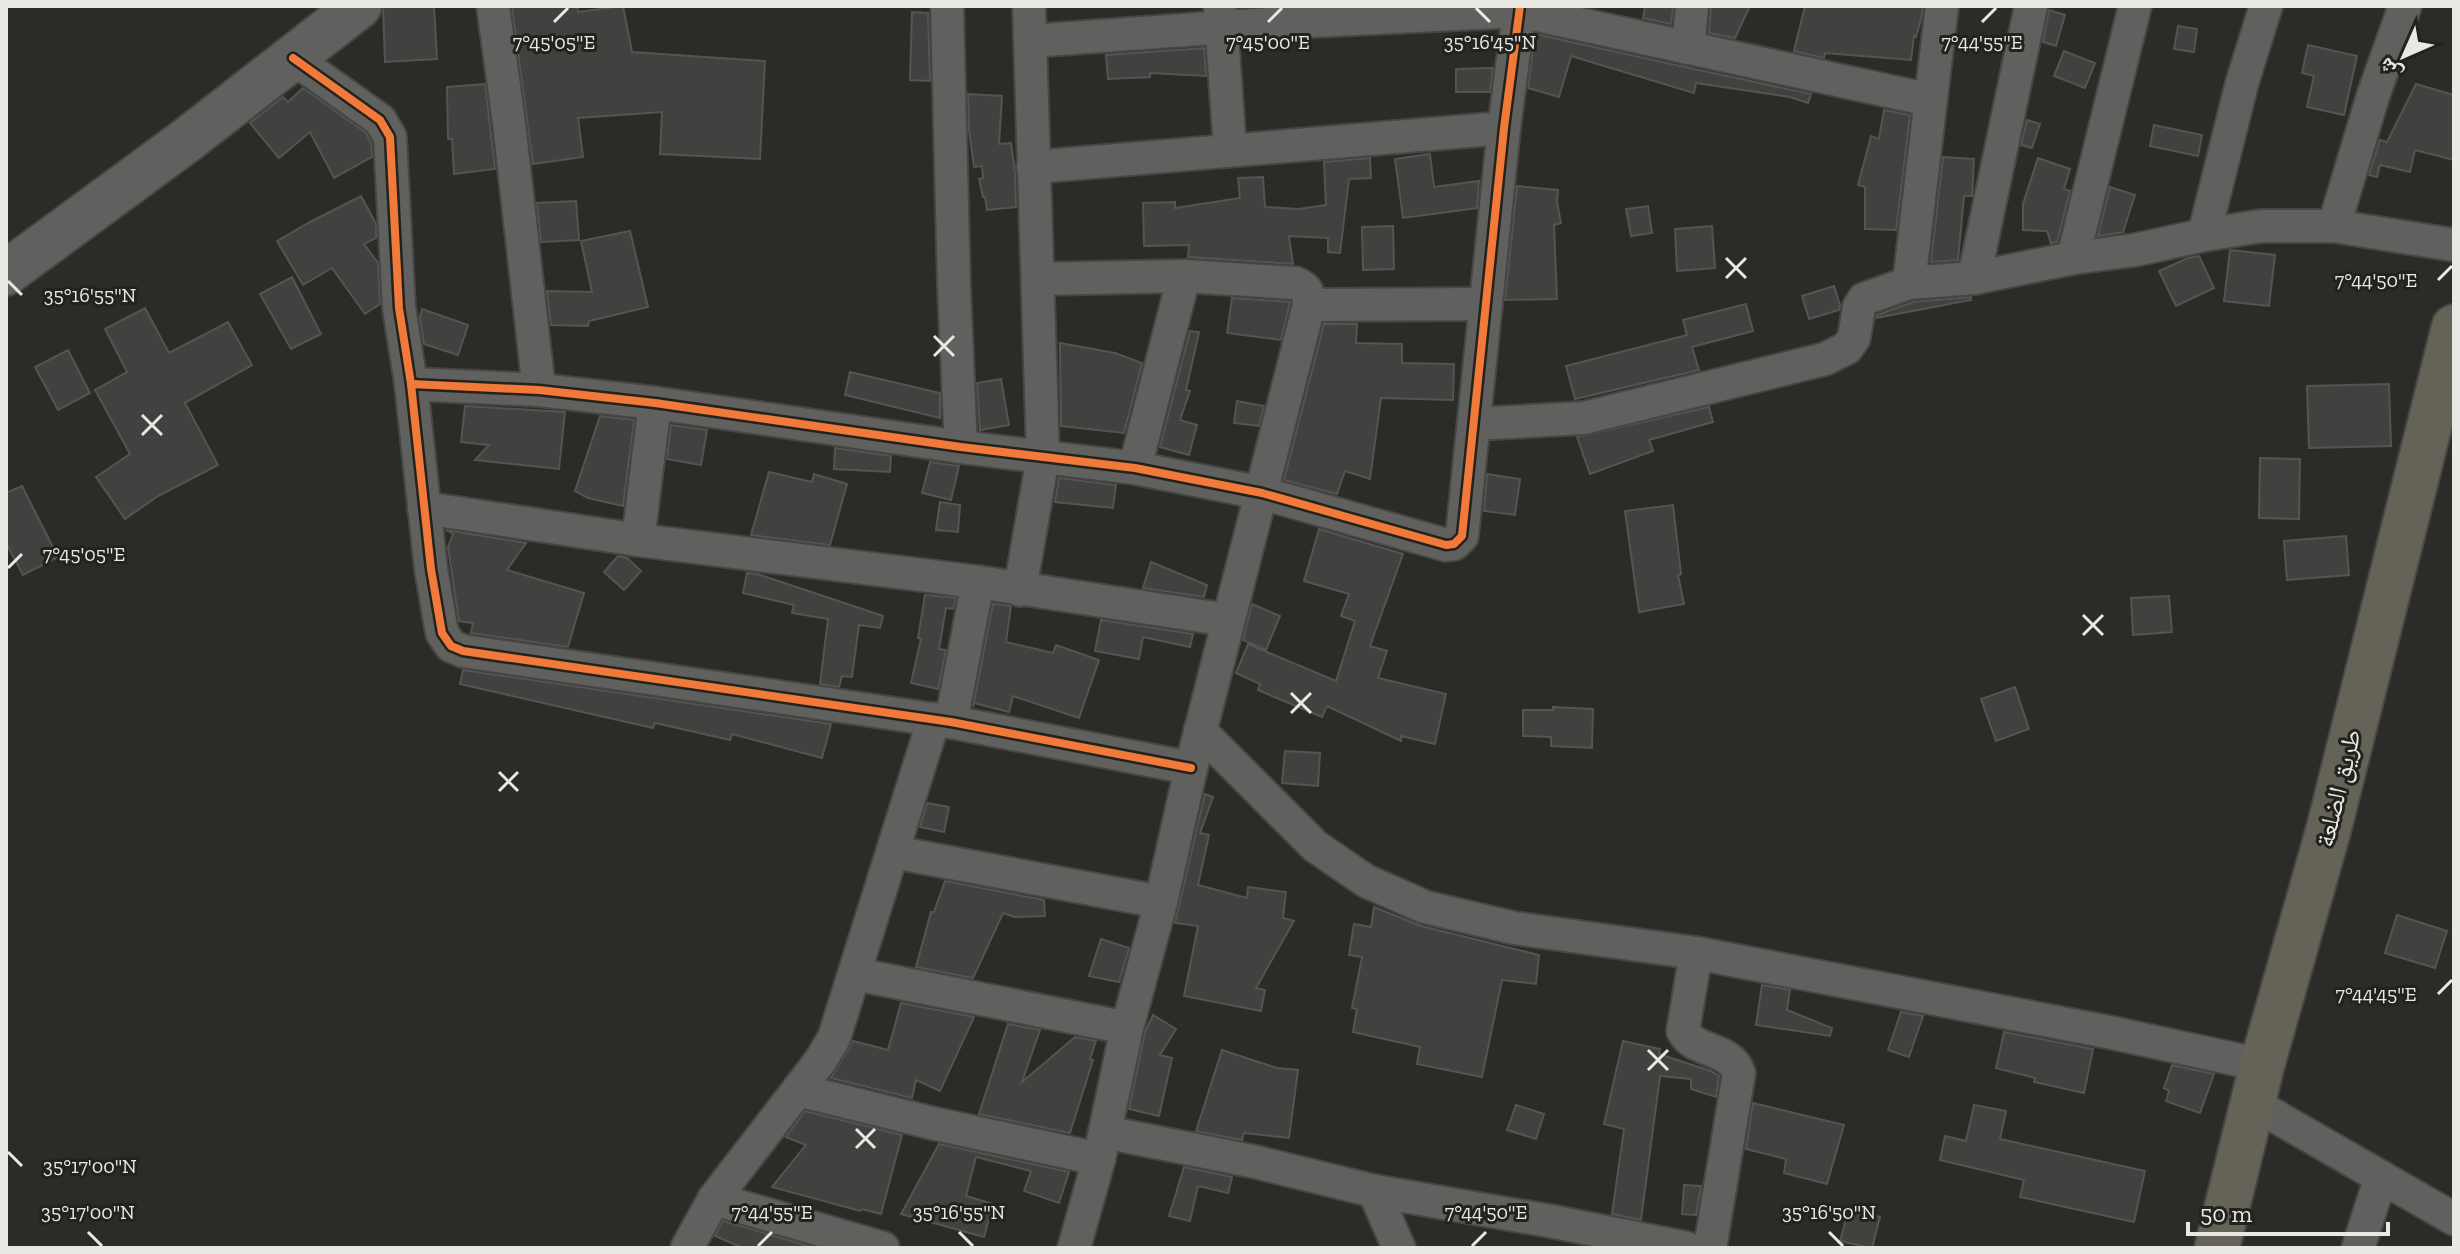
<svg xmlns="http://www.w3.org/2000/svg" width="2460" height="1254" viewBox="0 0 2460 1254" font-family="'Zilla Slab','Noto Naskh Arabic',serif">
<rect width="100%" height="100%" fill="#2b2b28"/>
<g fill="#41413f" stroke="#545452" stroke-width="2">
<path d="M383,6H434L437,59L385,62Z"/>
<path d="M520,6H577L578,12L623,6L632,52L765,61L760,159L660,154L662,112L578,118L583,157L533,164L512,7Z"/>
<path d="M1645,6H1673L1671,24L1643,18Z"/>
<path d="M1711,6H1750L1735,38L1709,33Z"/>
<path d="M1805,6H1923L1921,19L1916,37L1914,36L1911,60L1825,53L1824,58L1794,51Z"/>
<path d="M2049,10L2065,15L2056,46L2043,42Z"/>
<path d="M912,12L928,13L930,81L910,80Z"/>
<path d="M2178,26L2197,29L2194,52L2174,49Z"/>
<path d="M1535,34L1685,67L1811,94L1808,103L1790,97L1696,83L1694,93L1571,56L1559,97L1528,88Z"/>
<path d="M2308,45L2357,56L2344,115L2307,107L2314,76L2302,73Z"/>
<path d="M1204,48L1206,76L1150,73V77L1108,79L1106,55Z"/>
<path d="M2064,51L2095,63L2085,88L2054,76Z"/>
<path d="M1491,68H1493L1490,92H1456V69Z"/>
<path d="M485,84L495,169L454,174L452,139H448L447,87Z"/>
<path d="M2416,84L2454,95V160L2415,150L2410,172L2380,165L2377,177L2369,175L2380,140L2387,142Z"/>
<path d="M303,88L366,133L371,143L372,157L334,178L310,132L279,158L250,123L283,97L288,102Z"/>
<path d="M968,94L1002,96L999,144L1011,143L1015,172L1016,207L987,210L985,197H983L979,179L983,178L982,166L974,167L969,130Z"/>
<path d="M1884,110L1910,115L1896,230L1865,229V187L1858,185L1871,136L1879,139Z"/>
<path d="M2027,120L2040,124L2032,148L2021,145Z"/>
<path d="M2154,125L2202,135L2198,156L2150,146Z"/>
<path d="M1430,154L1434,187L1479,181L1477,208L1403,218L1395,159Z"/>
<path d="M1943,157L1974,159L1972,196H1964L1958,260L1931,262Z"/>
<path d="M1370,158L1371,178L1349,179L1340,253L1328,252V238L1289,236L1293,264L1188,257L1189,245L1144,246L1143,203L1175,202V208L1240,198L1238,178L1263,177L1265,207L1299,209L1326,205L1324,162Z"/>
<path d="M2038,158L2070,169L2064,189L2070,191L2057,242L2051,243L2047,231L2023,230V204Z"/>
<path d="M1517,186L1558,190L1557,202L1561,223L1554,225L1557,299L1505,300Z"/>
<path d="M2110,187L2135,195L2123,232L2098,236Z"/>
<path d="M361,196L376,224V238L364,244L378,263L380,304L365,314L332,268L303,285L277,241L310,222Z"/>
<path d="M576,201L579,240L541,242L537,203Z"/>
<path d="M1648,206L1652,233L1631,236L1626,209Z"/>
<path d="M1393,226L1394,269L1363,270L1362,227Z"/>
<path d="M1712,226L1715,268L1677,271L1675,229Z"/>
<path d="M630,231L648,307L589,321L588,326L551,325L547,291L592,292L581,241Z"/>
<path d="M2230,250L2275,255L2269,306L2224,301Z"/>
<path d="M2199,256L2214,288L2176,306L2159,271L2188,258Z"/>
<path d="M292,277L321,334L291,349L260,294Z"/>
<path d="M1834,286L1840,305L1839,310L1809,319L1802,296Z"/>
<path d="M1971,297V300L1876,318L1877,315L1913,302Z"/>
<path d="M1232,298L1290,302L1281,340L1227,333Z"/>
<path d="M1746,304L1753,331L1692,347L1699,370L1575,399L1566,366L1687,335L1683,320Z"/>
<path d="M145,308L169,353L228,322L252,365L185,403L218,465L158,496L125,519L96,477L130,454L95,390L127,372L105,329Z"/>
<path d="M422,309L468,325L458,355L424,344L420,317Z"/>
<path d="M1324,324H1357L1356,343L1402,344V363L1454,364L1453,400L1381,398L1370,479L1345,471L1337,494L1284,480Z"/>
<path d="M1190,331L1199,332L1186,390L1190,391L1180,420L1197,425L1189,455L1160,447Z"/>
<path d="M1060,343L1115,353L1142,363L1124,433L1061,426Z"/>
<path d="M68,350L90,393L58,410L35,367Z"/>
<path d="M850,372L940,393V418L845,395Z"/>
<path d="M1001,379L1009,425L980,430L977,383Z"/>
<path d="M2389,384L2391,446L2309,448L2307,386Z"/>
<path d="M1237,401L1264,406L1259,426L1234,423Z"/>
<path d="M465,406L565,412L559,469L475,460L489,445L461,442Z"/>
<path d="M1709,407L1713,422L1649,440L1653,451L1590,474L1577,437Z"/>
<path d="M600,416L634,420L623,506L588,498L575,491Z"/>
<path d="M671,425L707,430L701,465L667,459Z"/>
<path d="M835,448L891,456L890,472L834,469Z"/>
<path d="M2260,458L2300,459L2299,519L2259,518Z"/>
<path d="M930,462L959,466L951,500L922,493Z"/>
<path d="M769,472L812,482L814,474L847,484L830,545L751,535Z"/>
<path d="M1487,474L1520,479L1515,515L1484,511Z"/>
<path d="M1059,478L1116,485L1113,508L1055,502Z"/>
<path d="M22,486L58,557L23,575L6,543V493Z"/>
<path d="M940,502L960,505L958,532L936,530Z"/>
<path d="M1673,505L1681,574L1678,575L1684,604L1639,612L1625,511Z"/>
<path d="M1319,529L1403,554L1370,646L1387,651L1378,678L1446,694L1435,744L1401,736V741L1327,706L1322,717L1258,690L1260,684L1236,673L1248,644L1336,681L1355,621L1341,616L1349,594L1304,581Z"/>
<path d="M446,530L526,543L507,570L584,593L568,647L471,633L473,623L459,621L448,547L453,534Z"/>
<path d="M2346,536L2349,575L2287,580L2284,541Z"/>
<path d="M618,556L627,558L641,571L624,590L604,572Z"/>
<path d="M1151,562L1207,585L1204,597L1143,588Z"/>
<path d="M747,573L757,574L883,616L880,628L859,625L852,677L842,676L839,687L820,684L828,619L792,613L794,605L743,593Z"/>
<path d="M925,595L956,598L953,609L946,608L939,649L946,650L938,689L911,683L921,639L918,638Z"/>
<path d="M2169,596L2172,632L2133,635L2131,598Z"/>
<path d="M993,604L1011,606L1006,642L1053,653L1056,645L1099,660L1079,718L1013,696L1009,712L974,703L973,707Z"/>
<path d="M1252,604L1280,616L1266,650L1243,640Z"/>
<path d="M1101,620L1193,634L1190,647L1143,637L1139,659L1095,651Z"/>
<path d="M463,670L831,724L822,758L732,734L730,740L655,723L653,728L460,684Z"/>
<path d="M2015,687L2029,729L1996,741L1981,699Z"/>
<path d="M1553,707L1593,709L1592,748L1551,746V737L1523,736V710H1553Z"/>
<path d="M1285,751L1320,753L1318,786L1282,783Z"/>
<path d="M1205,794L1213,797L1200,833L1209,835L1198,885L1247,898L1248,887L1286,892L1283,918L1294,921L1256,988L1265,990L1261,1011L1184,996L1198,926L1175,923Z"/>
<path d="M927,803L949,807L944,832L920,827Z"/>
<path d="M945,881L1044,900L1045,916L1014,917L1003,913L973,978L916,967L931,912H934Z"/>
<path d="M1374,907L1421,926L1539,955L1536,984L1502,980L1482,1077L1417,1064L1420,1047L1353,1032L1357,1009L1352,1008L1362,957L1349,955L1354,924L1371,927Z"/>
<path d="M2397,915L2447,931L2435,968L2385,953Z"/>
<path d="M1101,939L1129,948L1119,982L1089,976Z"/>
<path d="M1762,985L1790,990L1787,1010L1832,1028L1830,1036L1756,1025Z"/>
<path d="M901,1003L974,1017L940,1091L916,1080L912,1098L831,1078L853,1041L888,1050Z"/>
<path d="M1901,1012L1923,1016L1909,1057L1888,1050Z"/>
<path d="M1153,1015L1176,1029L1160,1055L1172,1058L1159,1116L1129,1109L1145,1032Z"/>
<path d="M1008,1024L1040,1030L1022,1082L1075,1037L1096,1041L1090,1059L1093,1060L1070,1133L979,1114Z"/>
<path d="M2004,1032L2093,1049L2084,1093L2034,1082L2035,1078L1996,1068Z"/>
<path d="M1623,1041L1660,1049L1659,1054L1711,1071L1719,1076L1716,1097L1691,1089V1079L1660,1076L1641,1220L1612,1214L1624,1129L1604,1124Z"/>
<path d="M1222,1050L1277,1068L1298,1070L1289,1138L1244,1133L1242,1140L1196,1131Z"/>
<path d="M2172,1065L2214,1074L2200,1113L2166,1101L2169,1091L2164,1088Z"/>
<path d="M1753,1103L1844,1125L1827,1184L1784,1173L1786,1159L1746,1149Z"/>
<path d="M1516,1105L1544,1114L1536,1139L1507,1130Z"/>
<path d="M1974,1105L2006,1111L2000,1139L2145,1171L2134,1222L2020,1197L2024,1180L1940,1160L1945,1136L1966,1141Z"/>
<path d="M805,1111L902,1135L881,1214L862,1209L860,1211L772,1187L806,1145L786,1137Z"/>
<path d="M939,1144L1069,1172L1059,1203L1024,1191L1031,1171L976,1157L966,1196L993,1204L984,1237L901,1214Z"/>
<path d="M1184,1167L1232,1177L1228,1193L1198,1186L1190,1221L1169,1216Z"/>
<path d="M1684,1185L1701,1186L1696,1215L1682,1214Z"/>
<path d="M1849,1208L1880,1217L1872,1248L1840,1241Z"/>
<path d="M723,1221L815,1248H743L715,1236Z"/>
</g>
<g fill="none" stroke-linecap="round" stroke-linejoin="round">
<defs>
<g id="street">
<path d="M493,6L509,123L539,390"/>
<path d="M947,6L954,287L961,447"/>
<path d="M1220,6L1230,149"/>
<path d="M1030,41L1312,21L1519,11L1930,100"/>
<path d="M1688,48L1692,6"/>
<path d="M293,58L380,120L390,137L399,308L411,384L431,569L442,633L451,646L463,651L951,722L1191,768"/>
<path d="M1033,167L1504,128"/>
<path d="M2334,226L2373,96L2405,6"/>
<path d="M2204,235L2242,83L2266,6"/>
<path d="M2073,258L2135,6"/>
<path d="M1974,278L2031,6"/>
<path d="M1039,279L1184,276L1295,283C1308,288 1308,292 1309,305L1191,768L1161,902L1127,1028L1099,1159L1074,1248"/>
<path d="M1909,283L1942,6"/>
<path d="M1309,305L1486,304"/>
<path d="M411,384L539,390L655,403L961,447L1135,468L1262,493L1446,545L1454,544L1462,536L1504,128L1520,6"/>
<path d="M1474,424L1584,418L1825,359L1847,348L1854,338L1859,307L1864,299L1909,283L1974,278L2073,258L2135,250L2204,235L2261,226H2334L2454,245"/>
<path d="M1135,468L1184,276"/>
<path d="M424,508L638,540L978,582L1228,620"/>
<path d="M638,540L655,403"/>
<path d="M1020,590L1043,457L1029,6"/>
<path d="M951,722L978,582"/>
<path d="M1200,731L1315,846L1366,881L1425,907L1514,928L1696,953L2113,1033L2262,1065"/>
<path d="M893,852L1161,902"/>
<path d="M1696,953L1683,1031C1694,1053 1731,1047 1739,1073L1710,1248"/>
<path d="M855,974L1127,1028"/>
<path d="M798,1090L936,1124L1099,1159"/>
<path d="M2254,1104L2454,1219"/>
<path d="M1105,1132L1256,1162L1374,1191L1550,1221L1686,1248"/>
<path d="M1374,1191L1399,1248"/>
<path d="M714,1199L883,1248"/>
<path d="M687,1248L714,1199L821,1060L834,1038L934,719"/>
<path d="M2358,1248L2381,1177"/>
</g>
<path id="secondary" d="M6,273L187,140L359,6"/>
<path id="primary" d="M2217,1248L2262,1065L2329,828L2454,327"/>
</defs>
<use href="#street" stroke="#464644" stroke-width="36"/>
<use href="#secondary" stroke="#464644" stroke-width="48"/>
<use href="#primary" stroke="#464644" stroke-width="48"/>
<use href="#street" stroke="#60605e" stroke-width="32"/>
<use href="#secondary" stroke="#60605e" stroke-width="44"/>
<use href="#primary" stroke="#656258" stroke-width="44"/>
<defs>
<g id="cycleway">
<path d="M293,58L380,120L390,137L399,308L411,384L431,569L442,633L451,646L463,651L951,722L1191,768"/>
<path d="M411,384L539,390L655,403L961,447L1135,468L1262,493L1446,545L1454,544L1462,536L1504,128L1520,6"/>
</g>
</defs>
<use href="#cycleway" stroke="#23231e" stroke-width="13"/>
<use href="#cycleway" stroke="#f17a3a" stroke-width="8"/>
</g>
<path fill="none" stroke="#e8e8e5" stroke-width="3" d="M1476,8L1490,22M554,22L568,8M1268,22L1282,8M1982,22L1996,8M1726,258L1746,278M1726,278L1746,258M2438,280L2452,266M8,281L22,295M934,336L954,356M934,356L954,336M142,415L162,435M142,435L162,415M8,568L22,554M2083,615L2103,635M2083,635L2103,615M1291,693L1311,713M1291,713L1311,693M499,772L518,791M499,791L518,772M2438,994L2452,980M1648,1050L1668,1070M1648,1070L1668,1050M856,1129L875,1148M856,1148L875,1129M8,1152L22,1166M88,1232L102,1246M959,1232L973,1246M1829,1232L1843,1246M758,1246L772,1232M1472,1246L1486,1232"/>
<g text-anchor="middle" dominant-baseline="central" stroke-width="6" stroke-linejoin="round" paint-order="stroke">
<g font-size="26" fill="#e8e8e5" stroke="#23231e">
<text transform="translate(2338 788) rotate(-76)">طريق الضلعة</text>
</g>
</g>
<g font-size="20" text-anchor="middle" fill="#e8e8e5" stroke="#23231e" stroke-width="6" stroke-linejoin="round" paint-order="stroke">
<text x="554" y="49">7°45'05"E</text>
<text x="1268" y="49">7°45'00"E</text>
<text x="1490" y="49">35°16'45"N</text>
<text x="1982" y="49">7°44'55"E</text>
<text x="2376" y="287">7°44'50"E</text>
<text x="90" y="302">35°16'55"N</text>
<text x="84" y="561">7°45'05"E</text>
<text x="2376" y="1001">7°44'45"E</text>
<text x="90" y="1173">35°17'00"N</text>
<text x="772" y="1219">7°44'55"E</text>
<text x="1486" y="1219">7°44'50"E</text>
<text x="88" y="1219">35°17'00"N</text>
<text x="959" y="1219">35°16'55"N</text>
<text x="1829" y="1219">35°16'50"N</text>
</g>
<rect width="2460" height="1254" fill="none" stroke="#e8e8e5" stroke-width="16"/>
<g transform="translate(2404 56) rotate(225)" stroke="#23231e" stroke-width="6" paint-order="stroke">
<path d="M0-6L14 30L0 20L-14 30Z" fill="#e8e8e5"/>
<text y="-12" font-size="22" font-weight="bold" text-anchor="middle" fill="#e8e8e5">ش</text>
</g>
<path d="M2188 1222v12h200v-12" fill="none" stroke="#e8e8e5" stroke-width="4"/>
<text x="2200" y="1222" font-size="24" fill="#e8e8e5" stroke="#23231e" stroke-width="6" paint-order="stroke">50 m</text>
</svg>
